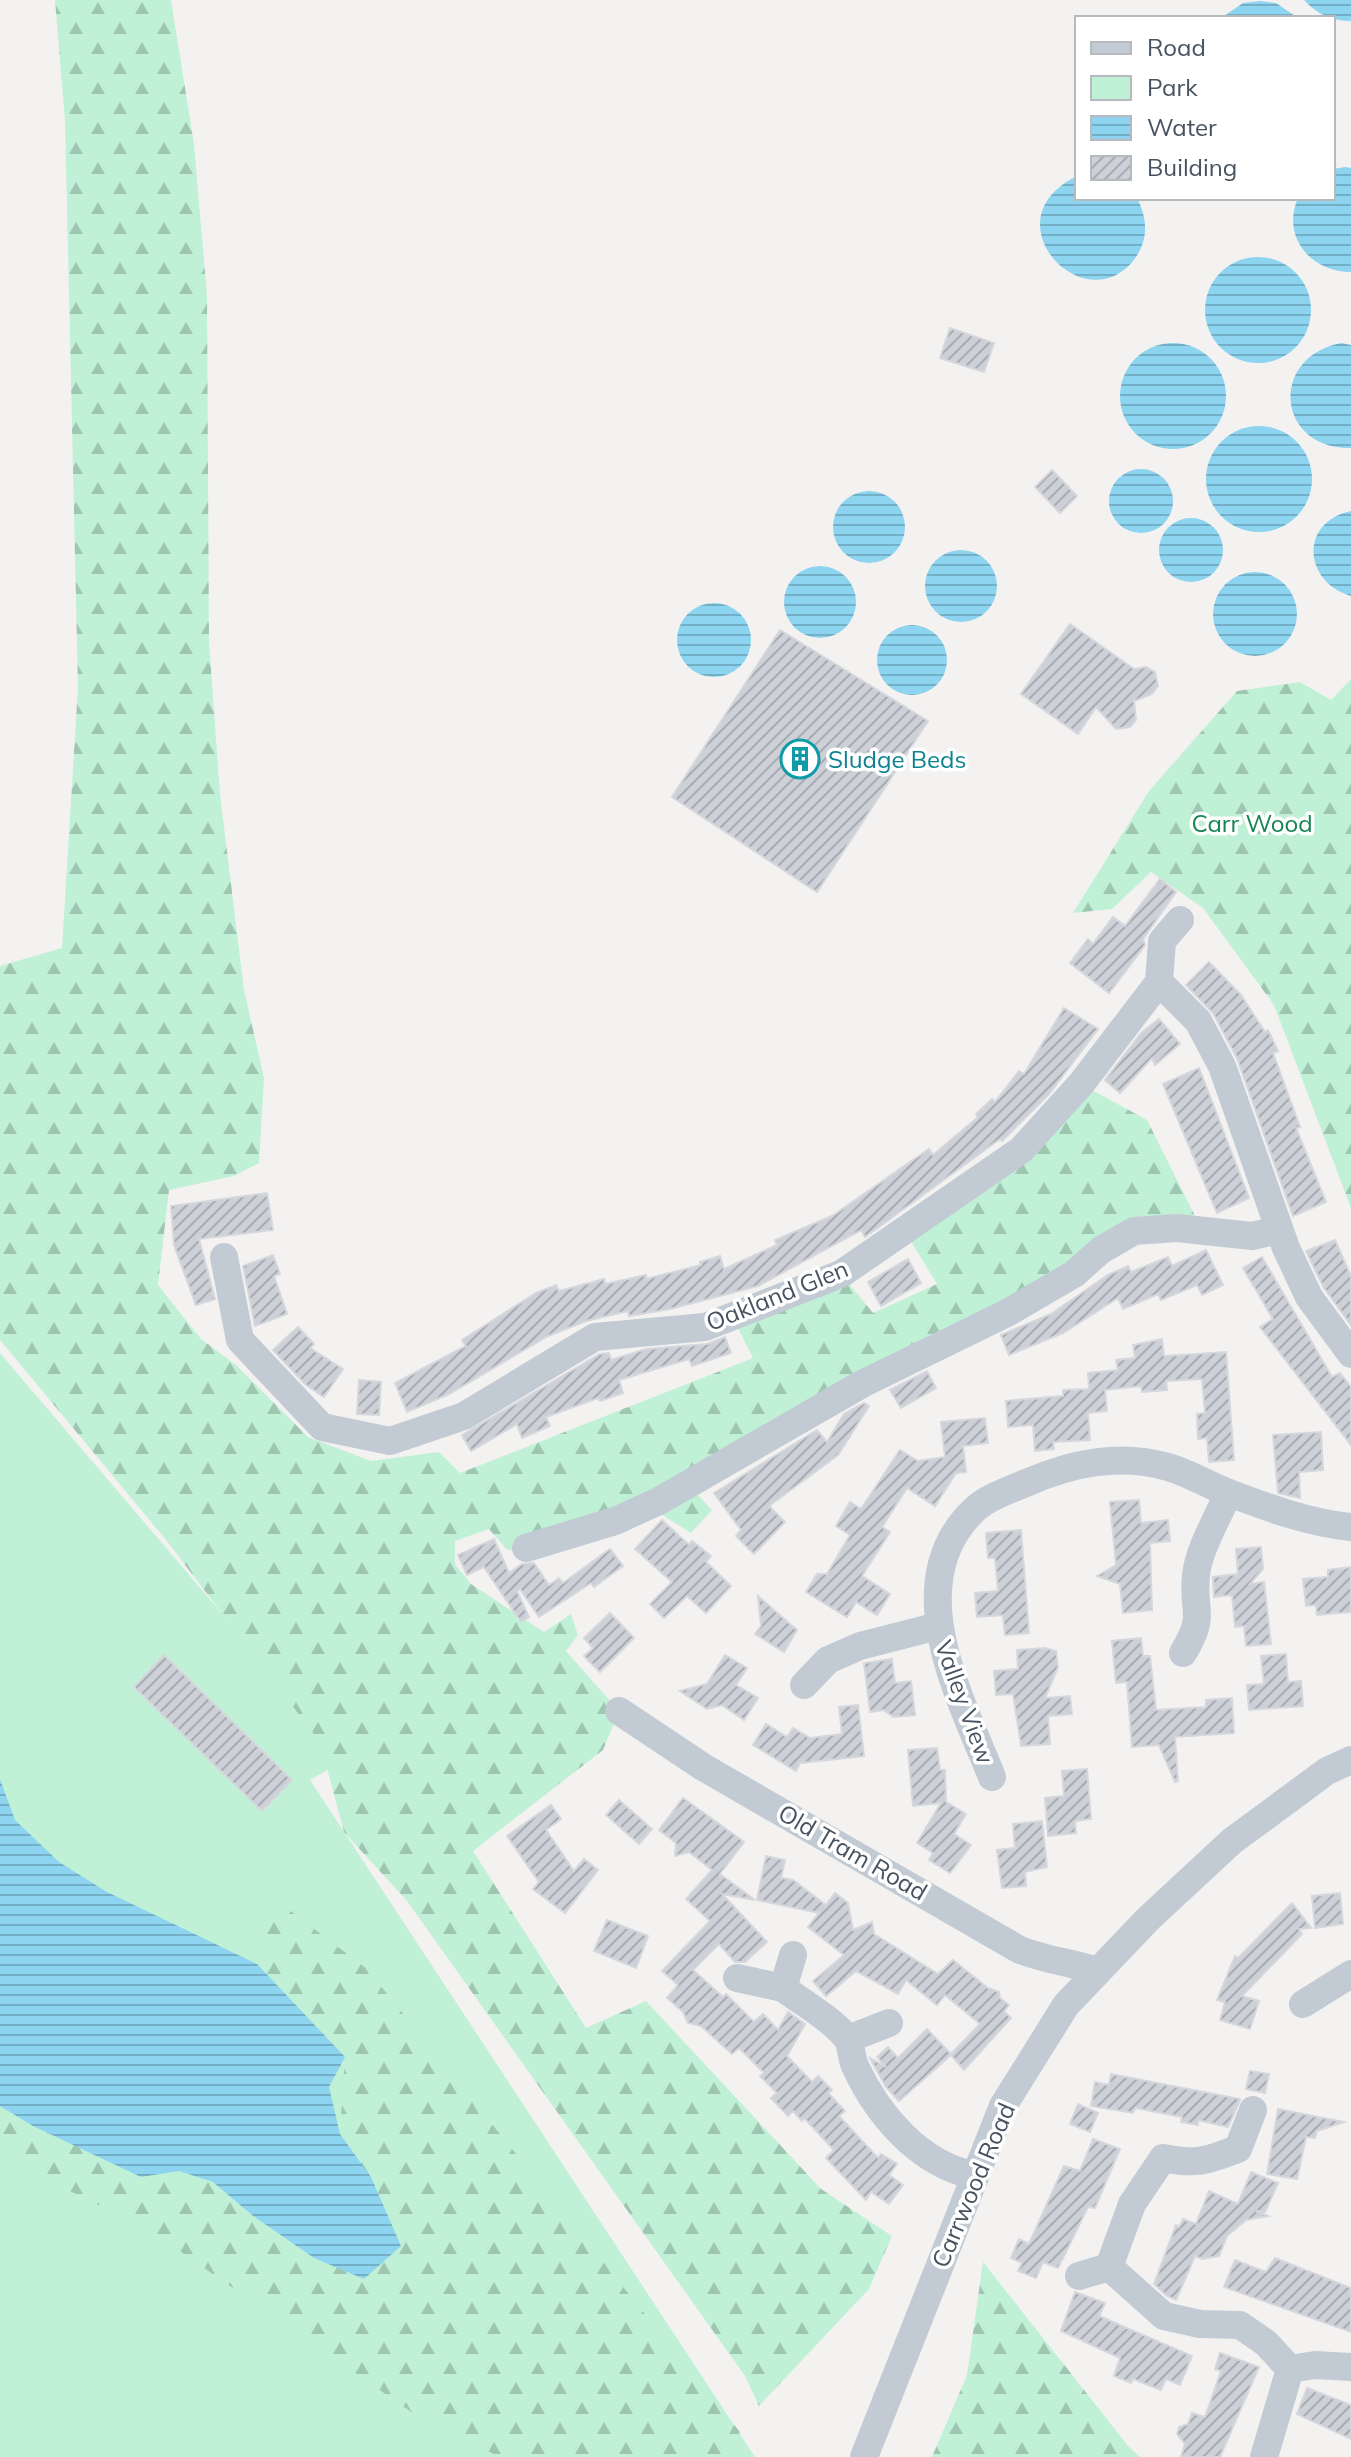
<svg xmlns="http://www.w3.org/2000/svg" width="1351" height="2457" viewBox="0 0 1351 2457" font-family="Mulish,sans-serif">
<defs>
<pattern id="forest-firs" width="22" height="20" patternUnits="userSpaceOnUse" patternTransform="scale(2)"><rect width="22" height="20" fill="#c0f1d6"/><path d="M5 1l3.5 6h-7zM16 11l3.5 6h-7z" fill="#9ec6b1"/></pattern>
<pattern id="water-rules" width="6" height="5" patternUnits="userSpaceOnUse" patternTransform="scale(2)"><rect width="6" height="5" fill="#8cd4ef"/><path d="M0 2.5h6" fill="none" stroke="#74afc5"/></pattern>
<pattern id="building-hatch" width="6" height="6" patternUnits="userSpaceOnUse" patternTransform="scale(2)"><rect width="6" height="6" fill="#cdd0d7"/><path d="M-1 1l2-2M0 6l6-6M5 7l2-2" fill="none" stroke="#a8abb2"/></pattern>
</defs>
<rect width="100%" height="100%" fill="#f4f2f1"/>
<path fill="#c0f1d6" d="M0,1353L346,1759L310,1780L755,2457H0Z"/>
<g fill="url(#forest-firs)">
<path d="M55,0H171L194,144L207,296L209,642L220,794L244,990L264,1078L259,1163L234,1176L169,1190L158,1285L201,1339L236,1365L308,1437L371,1461L439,1452L460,1473L753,1358L732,1316L841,1274L873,1313L937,1284L904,1230L1081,1084L1147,1120L1196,1218L1134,1231L689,1486L712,1510L691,1533L654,1510L526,1548L507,1550L489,1529L455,1541V1564L471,1584L544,1632L571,1614L578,1635L566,1651L619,1711L603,1750L473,1851L586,2028L646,2001L821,2189L892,2236L869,2289L759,2406L745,2376L407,1901L344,1832L320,1742L166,1540L0,1340V966L62,948L78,687L65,121Z"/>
<path d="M1351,679V1208L1274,1005L1203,908L1151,872L1112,909L1073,913L1149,791L1237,691L1300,682L1331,700Z"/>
<path d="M267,1893L367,1969L740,2432L722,2457H500L420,2418L148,2229L0,2157V2101L141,2177L213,2182L340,2134L345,2057L257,1964Z"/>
<path d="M983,2262L1129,2447L1140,2457H932L967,2375Z"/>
</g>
<g fill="url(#water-rules)">
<path d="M1304,0H1351V21C1332,21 1318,15 1304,0Z"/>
<path d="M1260,1L1276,3L1298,18H1221L1243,3Z"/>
<path d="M1345,167L1351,168V272C1311,272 1281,237 1298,198H1333V169Z"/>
<path d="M1077,176V198H1137C1147,218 1149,237 1136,257C1088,326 985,221 1077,176Z"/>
<circle cx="1258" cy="310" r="53"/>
<path d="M1342,343L1351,345V448C1276,450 1268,356 1342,343Z"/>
<circle cx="1173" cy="396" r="53"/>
<circle cx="1259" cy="479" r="53"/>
<circle cx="1141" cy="501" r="32"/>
<circle cx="869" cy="527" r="36"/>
<path d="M1351,511V596C1303,582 1299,522 1351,511Z"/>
<circle cx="1191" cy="550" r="32"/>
<circle cx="961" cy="586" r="36"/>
<circle cx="820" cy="602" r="36"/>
<circle cx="1255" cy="614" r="42"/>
<circle cx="714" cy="640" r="37"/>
<circle cx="912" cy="660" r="35"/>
<path d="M0,1779L15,1820L59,1862L107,1892L257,1964L345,2057L329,2087L340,2134L371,2177L401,2246L364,2279L314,2258L252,2215L213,2182L179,2171L141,2177L33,2126L0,2106Z"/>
</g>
<g fill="url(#building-hatch)" stroke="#d5d7dd" stroke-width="2">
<path d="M950,328L994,343L984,372L940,358Z"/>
<path d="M1052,470L1077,496L1060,513L1035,487Z"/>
<path d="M1070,624L1134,669L1146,667L1155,672L1158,686L1152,694L1134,701L1136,720L1130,727L1116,729L1096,707L1078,734L1021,694Z"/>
<path d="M780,630L928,721L817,892L672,797Z"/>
<path d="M1160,879L1176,892L1143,939L1145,945L1109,993L1070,963L1088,939L1093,944L1113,917L1125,926Z"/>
<path d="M1209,962L1241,995L1265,1032L1268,1030L1278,1051L1273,1053L1300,1127L1296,1128L1326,1202L1293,1216L1237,1058L1213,1013L1186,985Z"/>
<path d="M1064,1008L1098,1029L1049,1094L1002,1141L1000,1139L865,1237L861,1230L758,1286L670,1309L629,1316L628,1311L586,1321L548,1336L449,1394L407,1412L395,1383L466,1346L462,1340L536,1293L556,1285L559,1291L604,1279L605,1284L646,1275V1279L701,1265L700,1262L720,1256L724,1269L777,1245L775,1240L832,1216L929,1149L933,1155L978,1117L976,1114L992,1099L995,1102L1019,1071L1024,1074Z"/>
<path d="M1159,1019L1180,1044L1155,1065L1152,1058L1120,1093L1105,1080L1142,1032Z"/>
<path d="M1199,1068L1249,1198L1217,1213L1163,1084Z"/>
<path d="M267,1193L273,1230L199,1239L215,1299L196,1305L174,1245L171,1206Z"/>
<path d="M1335,1240L1351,1276V1325L1324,1288L1306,1251Z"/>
<path d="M1206,1250L1223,1285L1202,1295L1197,1285L1161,1300L1158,1294L1123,1309L1118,1298L1063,1333L1009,1355L1001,1335L1051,1314L1108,1275L1128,1266L1131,1272L1168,1257L1172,1266Z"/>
<path d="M273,1255L280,1274L274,1276L287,1314L255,1326L243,1266Z"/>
<path d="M1262,1257L1332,1377L1340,1373L1351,1387V1445L1260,1327L1273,1319L1243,1268Z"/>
<path d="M908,1259L921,1283L881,1306L868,1282Z"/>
<path d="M298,1327L314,1344L310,1348L343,1369L324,1397L306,1385L273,1350Z"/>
<path d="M725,1337L731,1353L692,1366L689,1359L619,1380L623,1393L600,1401L598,1398L546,1417L550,1426L522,1438L517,1424L471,1451L462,1435L600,1354L609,1353L611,1360L646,1349L707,1344Z"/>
<path d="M1162,1339L1164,1356L1226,1352L1234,1460L1209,1462L1207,1438L1198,1439L1197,1414L1205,1413L1202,1379L1166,1381L1167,1390L1142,1392L1141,1386L1105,1390L1107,1411L1088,1413L1090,1440L1053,1442L1054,1449L1035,1451L1033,1425L1008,1427L1006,1401L1063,1396V1390L1089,1389L1088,1373L1118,1370L1116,1360L1135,1358L1133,1345Z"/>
<path d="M927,1371L936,1388L901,1408L890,1390Z"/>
<path d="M359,1380L381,1382L379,1415L357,1414Z"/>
<path d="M864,1403L869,1406L838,1455L769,1506L785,1522L754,1554L736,1536L741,1530L714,1493L817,1430L827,1442L844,1414Z"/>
<path d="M985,1418L988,1443L963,1446L966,1472L956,1473L935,1506L907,1488L882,1527L890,1532L862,1576L890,1594L877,1615L856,1602L847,1617L806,1592L817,1574H827L850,1535L836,1526L850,1502L861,1509L900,1450L918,1461L945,1457L941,1422Z"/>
<path d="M1321,1432L1323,1470L1299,1472L1300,1498L1278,1493L1273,1435Z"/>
<path d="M1139,1500L1141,1523L1168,1520L1170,1541L1150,1543L1152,1610L1123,1613L1120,1584L1097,1576L1116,1565L1110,1502Z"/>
<path d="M662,1520L689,1545L692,1541L711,1556L706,1562L731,1586L706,1613L687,1596L664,1618L650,1604L672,1582L635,1549Z"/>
<path d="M1021,1530L1029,1633L1005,1635L1003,1615L977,1617L975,1593L998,1591L995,1558H988L986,1533Z"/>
<path d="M494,1539L509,1573L522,1564L534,1563L549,1585L559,1578L563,1583L610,1549L623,1566L594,1587L591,1583L539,1617L520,1589L517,1591L529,1617L521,1622L484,1567L467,1575L458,1555Z"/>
<path d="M1261,1547L1263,1569L1250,1584L1264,1582L1271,1644L1246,1646L1244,1626L1235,1627L1232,1595L1214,1597L1213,1577L1238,1574L1236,1549Z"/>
<path d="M1351,1567V1612L1317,1615L1316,1605L1306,1606L1303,1579L1328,1577V1570Z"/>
<path d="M758,1596L797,1630L784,1652L755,1634L761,1626Z"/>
<path d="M610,1613L634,1638L600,1672L584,1656L593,1648L584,1638Z"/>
<path d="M1141,1638L1143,1656H1150L1156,1710L1206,1707V1700L1232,1698L1234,1733L1175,1737L1178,1781L1175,1782L1159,1745L1132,1747L1127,1682L1116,1683L1112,1641Z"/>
<path d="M1045,1648L1056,1651L1058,1667L1045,1698L1070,1696L1072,1714L1048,1716L1050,1744L1021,1746L1013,1694L996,1695L994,1671L1018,1669L1017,1650Z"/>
<path d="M1286,1654L1288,1682L1301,1681L1303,1706L1249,1710L1247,1685L1264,1684L1261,1656Z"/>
<path d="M164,1655L292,1780L262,1811L134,1687Z"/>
<path d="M725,1655L747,1668L736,1685L758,1698L744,1720L722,1705L707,1709L680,1691L707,1684Z"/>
<path d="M892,1659L895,1683L911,1681L915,1715L893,1717L884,1710L870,1712L864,1663Z"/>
<path d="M858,1705L864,1756L800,1763L796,1771L753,1745L766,1724L787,1737L793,1728L810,1738L842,1734L839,1707Z"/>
<path d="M937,1748L940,1770H945L946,1802L966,1814L954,1834L971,1845L950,1873L929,1860L933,1853L917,1843L941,1803L913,1806L908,1750Z"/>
<path d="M1087,1769L1091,1819L1075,1821L1076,1833L1048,1836L1045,1798L1064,1796L1062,1771Z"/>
<path d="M683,1798L744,1842L720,1874L755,1900L722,1894L767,1942L745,1962H735L719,1944L693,1970L723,1997L726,1994L754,2022L763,2014L778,2030L788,2012L805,2024L787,2056L812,2082L818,2076L832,2090L828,2093L845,2111L839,2116L878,2158L881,2154L897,2164L889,2175L903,2185L889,2204L871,2192L866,2200L826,2158L834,2150L804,2118L802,2121L793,2111L788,2116L771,2098L777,2093L760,2076L764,2073L739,2048L732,2054L701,2026L688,2023L683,2012L667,1998L678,1985L662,1971L710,1921L686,1899L712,1870L689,1852L675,1856L676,1843L659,1830Z"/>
<path d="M619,1800L652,1829L639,1844L606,1815Z"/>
<path d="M551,1805L561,1819L546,1830L574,1871L584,1859L598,1870L565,1913L533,1889L539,1882L507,1836Z"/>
<path d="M1042,1821L1047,1867L1025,1872L1026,1886L1002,1888L997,1850L1015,1848L1013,1824Z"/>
<path d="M766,1856L785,1860L781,1878L793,1880L826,1905L835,1893L848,1903L853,1930L872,1922L874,1934L938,1974L953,1960L988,1988L999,1992L1000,1998L1009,2005L1004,2011L1011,2018L964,2070L951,2055L899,2101L886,2087L870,2058L886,2067L877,2057L888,2047L898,2058L927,2029L951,2054L980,2024L945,1995L937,2005L906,1980L898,1994L856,1971L826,1996L813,1981L844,1955L808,1927L819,1913L757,1900Z"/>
<path d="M1340,1893L1343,1924L1315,1928L1312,1896Z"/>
<path d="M1292,1903L1311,1928L1299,1929L1302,1934L1242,1996L1259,2001L1250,2029L1220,2020L1225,2002L1217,2000L1235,1956L1238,1958Z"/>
<path d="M607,1920L648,1936L636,1968L594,1951Z"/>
<path d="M1250,2071L1269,2074L1265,2093L1246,2089Z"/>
<path d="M1111,2074L1240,2099V2100L1228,2127L1198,2120V2125L1181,2122L1182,2117L1135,2108L1133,2113L1091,2106L1095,2082L1109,2085Z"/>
<path d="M1078,2104L1098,2113L1090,2132L1070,2124Z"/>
<path d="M1278,2109L1344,2122L1317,2131L1315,2138L1306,2137L1297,2179L1267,2174Z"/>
<path d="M1093,2139L1120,2149L1095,2208L1088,2207L1058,2268L1043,2262L1036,2278L1018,2271L1022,2263L1011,2258L1019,2239L1029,2244L1064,2166L1080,2171Z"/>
<path d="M1251,2172L1278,2183L1265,2212L1256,2211L1268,2216L1246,2220L1227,2236L1219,2256L1202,2259L1195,2256L1176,2300L1167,2296L1154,2284L1176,2225L1179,2227L1183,2219L1196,2224L1209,2191L1238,2204Z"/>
<path d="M1275,2258L1351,2288V2332L1224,2287L1235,2260L1266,2272Z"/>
<path d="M1075,2292L1105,2303L1099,2316L1192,2356L1180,2385L1166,2379L1161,2390L1133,2379L1131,2383L1114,2376L1120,2358L1061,2331Z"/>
<path d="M1220,2353L1259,2367L1220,2457H1181L1185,2444L1177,2434L1179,2427L1188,2424L1192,2413L1205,2417L1221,2371L1215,2369Z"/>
<path d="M1307,2388L1351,2405V2439L1297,2414Z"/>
</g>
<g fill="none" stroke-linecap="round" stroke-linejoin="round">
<g stroke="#c2cbd3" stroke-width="28">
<path d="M1159,982L1198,1021L1222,1066L1286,1248L1309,1297L1351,1354"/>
<path d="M224,1257L240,1340L322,1427L390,1441L464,1416L595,1337L705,1327L841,1274L1021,1150L1081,1084L1159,982L1162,941L1180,920"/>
<path d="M526,1548L615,1521L659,1501L862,1384L1007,1313L1074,1274L1101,1250L1134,1231L1177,1228L1252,1236L1279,1230"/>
<path d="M1183,1653C1207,1613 1192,1614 1196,1575C1199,1548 1218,1518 1228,1493"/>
<path d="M804,1685L828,1660L860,1646L938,1626"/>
<path d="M619,1711L703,1767L1018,1949C1043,1960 1071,1962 1097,1971"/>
<path d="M992,1777C961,1699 898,1584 973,1511C986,1498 1009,1490 1026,1483C1072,1463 1119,1453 1168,1467C1189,1473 1208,1485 1229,1493C1269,1508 1309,1523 1351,1527"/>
<path d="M737,1978L783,1988L793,1955"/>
<path d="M783,1988C803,2003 830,2018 846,2037C852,2044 851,2058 855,2066C877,2114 919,2164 973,2175"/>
<path d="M1303,2004L1351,1974"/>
<path d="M848,2039L889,2023"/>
<path d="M1253,2110L1238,2149C1206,2161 1196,2165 1163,2158L1132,2204L1109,2267L1164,2316L1200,2324L1240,2325L1266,2343L1290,2369L1315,2365L1351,2367"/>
<path d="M1079,2276L1109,2267"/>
<path d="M864,2457L1003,2106L1066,2005L1148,1919L1232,1841L1327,1771L1351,1760"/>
<path d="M1264,2457L1290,2369"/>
</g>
</g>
<defs>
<symbol id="building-ring" viewBox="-11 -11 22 22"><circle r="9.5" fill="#fff" stroke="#0f9aa8" stroke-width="1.5"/><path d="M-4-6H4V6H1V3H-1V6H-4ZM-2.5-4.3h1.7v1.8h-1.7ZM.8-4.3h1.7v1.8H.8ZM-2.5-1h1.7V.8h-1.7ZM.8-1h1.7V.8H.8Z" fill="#0f9aa8"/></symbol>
</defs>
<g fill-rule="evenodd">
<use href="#building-ring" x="778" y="737" width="44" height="44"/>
</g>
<g text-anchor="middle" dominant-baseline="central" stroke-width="7" stroke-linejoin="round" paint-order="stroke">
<g font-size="24" fill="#0d838f" stroke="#fff" text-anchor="start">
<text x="828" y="759">Sludge Beds</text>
</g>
<g font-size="24" fill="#158555" stroke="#fff">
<text x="1252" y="823">Carr Wood</text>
</g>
<g font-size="24" fill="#485360" stroke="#fff">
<text transform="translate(777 1295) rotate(-22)">Oakland Glen</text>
<text transform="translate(965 1702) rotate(70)">Valley View</text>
<text transform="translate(853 1852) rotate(30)">Old Tram Road</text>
<text transform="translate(973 2185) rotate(-67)">Carrwood Road</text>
</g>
</g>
<rect x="1075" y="16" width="260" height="184" fill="#ffffff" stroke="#b6babf" stroke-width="2"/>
<rect x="1091" y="42" width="40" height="12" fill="#c2cbd3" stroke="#b6babf" stroke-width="2"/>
<text x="1147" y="56" font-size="24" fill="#485360">Road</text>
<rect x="1091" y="76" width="40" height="24" fill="#c0f1d6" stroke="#b6babf" stroke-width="2"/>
<text x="1147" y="96" font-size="24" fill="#485360">Park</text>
<rect x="1091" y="116" width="40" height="24" fill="url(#water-rules)" stroke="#b6babf" stroke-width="2"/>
<text x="1147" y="136" font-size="24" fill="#485360">Water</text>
<rect x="1091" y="156" width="40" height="24" fill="url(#building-hatch)" stroke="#b6babf" stroke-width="2"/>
<text x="1147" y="176" font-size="24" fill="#485360">Building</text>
</svg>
